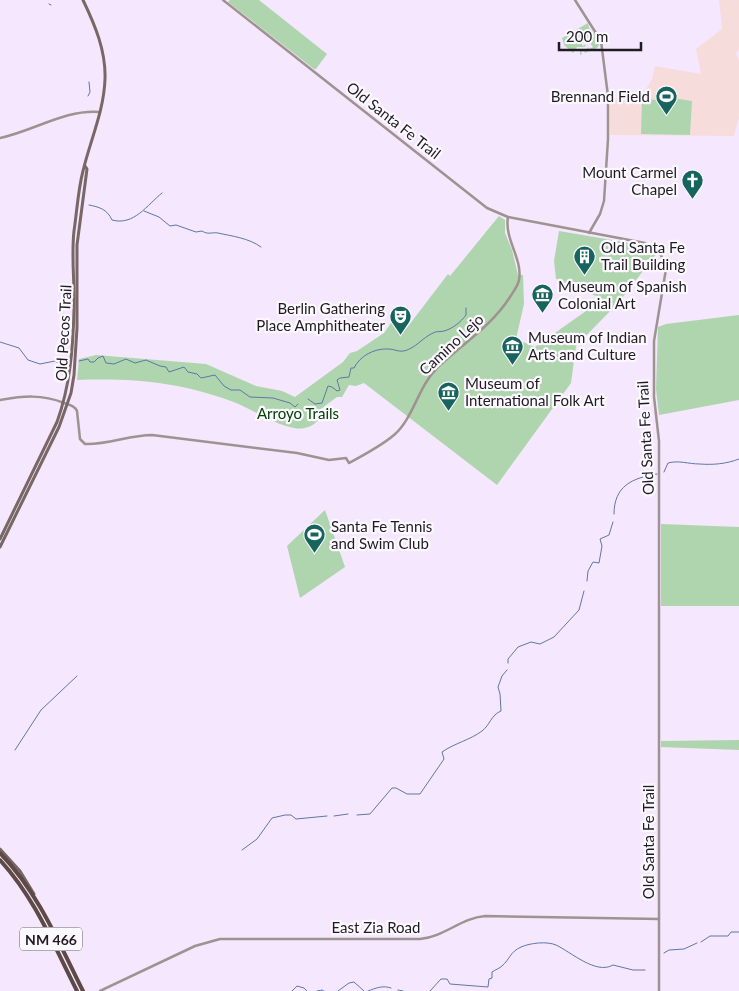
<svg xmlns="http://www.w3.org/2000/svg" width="739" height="991" viewBox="0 0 739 991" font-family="Lato,sans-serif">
<rect width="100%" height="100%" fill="#f5e7fe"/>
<path fill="#f7dcdc" d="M719,0H739V50L736,53L739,60V117L734,136L610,135V98H641L652,79L655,66L701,74L696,49L722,29Z"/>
<g fill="#afd5ae">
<path d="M230,0H259L327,54L316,69H314L228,2Z"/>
<path d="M588,23L589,28C592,30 594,33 597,37C604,48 594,49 585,53L584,51L581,52L582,54L580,55V50L582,49L586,51L588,47L589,49L593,47L585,36L576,38L577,41L579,40L583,46L586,44L585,47H577L573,53L564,45L562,38Z"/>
<path d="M673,98L692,101L690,135L641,134L642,99L662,100Z"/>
<path d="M499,216L505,220V233L512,250L518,275H523L524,304L516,339L535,347L603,299L556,279L554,261L559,231L647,246L657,253L619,302L576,346L571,383L497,485L364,383L356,386L349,385L342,397H337L314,414L318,420C313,427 302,430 294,428C272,424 253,409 231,401C178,382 134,378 77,380L79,359L96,355L206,364L256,386L282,391L295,397L343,362L350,353L357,351L384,333L393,320L406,329L448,274L450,276Z"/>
<path d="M739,315V400L659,415L656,389L658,327L666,324Z"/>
<path d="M325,510L345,567L300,598L287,546Z"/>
<path d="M661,524L739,527V606H661Z"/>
<path d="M739,740V750L661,747V741Z"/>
</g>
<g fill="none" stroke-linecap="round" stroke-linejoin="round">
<g stroke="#5f77a7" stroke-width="1">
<path d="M49,4L51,5"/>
<path d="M88,96L90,92L89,82"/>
<path d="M89,205C99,207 107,209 112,220C134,226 147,205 162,193"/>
<path d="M144,211L159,217L170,226L176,225L196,232L202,231C208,235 212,232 218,233C231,236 249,238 261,247"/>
<path d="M0,342L19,348L28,360L40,364L55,361L61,364L65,363"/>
<path d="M79,361L88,359L90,362H94L98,358L103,356L106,363L114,364L126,359L135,363L146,360L160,366L166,367L169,372L184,367L188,372L197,374L201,378L215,375L224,386L231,390H240L250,397L273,398L290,403L295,407L298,404"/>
<path d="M308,399L315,404L322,403L328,386L332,387L337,391L340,390L337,380L340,378L349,377L351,368H354C360,356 374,348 389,349C394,349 398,352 404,351C416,348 422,338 433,333C436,331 440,332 444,331C452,329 461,322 466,315V308"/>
<path d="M664,472L668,463C679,460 688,464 700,464C713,465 726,464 739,459"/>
<path d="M614,514C614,486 632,478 657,474"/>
<path d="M587,581L588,571L593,562L599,563L602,546L600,539L609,535L613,522"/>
<path d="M508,663V659L518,647L531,642L540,644L554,637L579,610L584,591"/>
<path d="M15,750L41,710L77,676"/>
<path d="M357,815L370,814L392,788H396L407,794H420L444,759L442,752C455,743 470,740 482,731C490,725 491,715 501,711L500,694L498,687L502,676L507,670"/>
<path d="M334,816L348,814"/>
<path d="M242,850L257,839L272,818L285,815H291L296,819L327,816"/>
<path d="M701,942L710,936H728L731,932H739"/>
<path d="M664,953L669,950L684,949L697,943"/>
<path d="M398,990L403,991"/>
<path d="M292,991L297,986L304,988L307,991"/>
<path d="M317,991L322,990L324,991"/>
<path d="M338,991L349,983L354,982L364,991"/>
<path d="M368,991C376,988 383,985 391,988"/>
<path d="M430,991L441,979H447L450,984L488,987L489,979L492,978V972C495,970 500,968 502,966C510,959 510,952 521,947C530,943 547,941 556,945C571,952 596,975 613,965L633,970H645"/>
</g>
<g stroke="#9f9290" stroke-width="2.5">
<path d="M223,0L487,208L508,217L645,243L654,248L659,252L663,259L666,269L654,341V397L659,441V991"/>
<path d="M575,0L601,41L608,96V139L604,201L600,214L589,233"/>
<path d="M0,138C34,131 65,109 100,112"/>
<path d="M0,400C23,396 42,394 64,403C70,405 75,406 77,411L80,439L85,444C108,445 129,435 152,435L297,453L329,460L346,458L349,463C364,455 381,446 394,435C413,419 418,387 437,368C462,344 491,327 510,297C513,292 518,286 519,280C523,259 504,239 508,217"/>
<path d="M100,991L195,946L220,939H420C444,937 461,918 485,916L659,919"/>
</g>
<g stroke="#796765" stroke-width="3">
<path d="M0,539L57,422C70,386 73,349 74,310C75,284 71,257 74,231C77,211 78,190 83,171C90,141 104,111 105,79C106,51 95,25 83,0"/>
<path d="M0,547L59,427L71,393L74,375L77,328V245L87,169L85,166"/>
<path d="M0,849L20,871L34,894"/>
</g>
<g stroke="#5d4946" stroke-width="4">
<path d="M0,853C38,892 59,943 83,991"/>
<path d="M0,860C35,898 54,946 77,991"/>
</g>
</g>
<defs>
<symbol id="stadium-pin" viewBox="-11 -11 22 30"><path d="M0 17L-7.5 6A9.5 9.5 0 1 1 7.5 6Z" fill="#17645f" stroke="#fcf9fe"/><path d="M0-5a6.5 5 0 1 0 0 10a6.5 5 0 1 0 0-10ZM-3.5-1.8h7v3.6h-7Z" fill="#fff"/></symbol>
<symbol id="church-pin" viewBox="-11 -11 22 30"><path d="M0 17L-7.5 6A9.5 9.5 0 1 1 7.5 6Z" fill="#17645f" stroke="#fcf9fe"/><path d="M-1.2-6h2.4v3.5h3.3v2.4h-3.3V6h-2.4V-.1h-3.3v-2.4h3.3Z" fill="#fff"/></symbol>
<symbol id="building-pin" viewBox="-11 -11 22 30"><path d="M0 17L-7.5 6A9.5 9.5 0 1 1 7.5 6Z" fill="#17645f" stroke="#fcf9fe"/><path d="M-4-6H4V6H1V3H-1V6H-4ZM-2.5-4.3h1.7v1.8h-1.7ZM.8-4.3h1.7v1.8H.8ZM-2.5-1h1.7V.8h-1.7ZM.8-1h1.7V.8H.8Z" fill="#fff"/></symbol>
<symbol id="museum-pin" viewBox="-11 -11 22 30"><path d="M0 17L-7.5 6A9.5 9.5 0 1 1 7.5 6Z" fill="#17645f" stroke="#fcf9fe"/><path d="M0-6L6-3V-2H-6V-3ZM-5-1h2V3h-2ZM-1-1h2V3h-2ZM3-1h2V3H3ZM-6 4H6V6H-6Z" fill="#fff"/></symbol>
<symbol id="theatre-pin" viewBox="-11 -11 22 30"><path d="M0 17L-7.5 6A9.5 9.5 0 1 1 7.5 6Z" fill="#17645f" stroke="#fcf9fe"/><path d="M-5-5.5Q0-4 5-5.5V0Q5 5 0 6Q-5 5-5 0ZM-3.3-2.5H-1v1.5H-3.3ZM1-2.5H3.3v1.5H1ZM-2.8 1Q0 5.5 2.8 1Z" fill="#fff"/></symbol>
</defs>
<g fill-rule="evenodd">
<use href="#stadium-pin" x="654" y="84" width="25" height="34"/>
<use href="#church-pin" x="680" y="168" width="25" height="34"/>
<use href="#building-pin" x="572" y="244" width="25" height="34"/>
<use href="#museum-pin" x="530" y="282" width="25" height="34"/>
<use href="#theatre-pin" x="388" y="304" width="25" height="34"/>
<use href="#museum-pin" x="500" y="334" width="25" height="34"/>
<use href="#museum-pin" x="436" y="380" width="25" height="34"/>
<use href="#stadium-pin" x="302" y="522" width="25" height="34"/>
</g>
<g text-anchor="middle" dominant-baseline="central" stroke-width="4.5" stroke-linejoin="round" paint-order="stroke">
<rect fill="#fcf9fe" stroke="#625e65" stroke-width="1" x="20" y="927.5" width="62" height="23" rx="4"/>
<g font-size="14" font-weight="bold" fill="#201b23">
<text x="51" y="939">NM 466</text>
</g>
<g font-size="15" fill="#201b23" stroke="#fcf9fe" text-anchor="start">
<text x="650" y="96" text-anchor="end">Brennand Field</text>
<text x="677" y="172" text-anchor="end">Mount Carmel<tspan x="677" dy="17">Chapel</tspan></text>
<text x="601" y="247">Old Santa Fe<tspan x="601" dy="17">Trail Building</tspan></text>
<text x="558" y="286">Museum of Spanish<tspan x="558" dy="17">Colonial Art</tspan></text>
<text x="385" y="308" text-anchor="end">Berlin Gathering<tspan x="385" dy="17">Place Amphitheater</tspan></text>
<text x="528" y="337">Museum of Indian<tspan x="528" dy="17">Arts and Culture</tspan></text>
<text x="465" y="383">Museum of<tspan x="465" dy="17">International Folk Art</tspan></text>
<text x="331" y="526">Santa Fe Tennis<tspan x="331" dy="17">and Swim Club</tspan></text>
</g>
<g font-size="15" fill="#201b23" stroke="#fcf9fe">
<text transform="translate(394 120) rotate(38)">Old Santa Fe Trail</text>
<text transform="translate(63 333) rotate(-87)">Old Pecos Trail</text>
<text transform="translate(451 344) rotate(-43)">Camino Lejo</text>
<text transform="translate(645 438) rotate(-93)">Old Santa Fe Trail</text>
<text transform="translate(648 842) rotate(-90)">Old Santa Fe Trail</text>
<text x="376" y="927">East Zia Road</text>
</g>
<g font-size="15" fill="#004107" stroke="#fcf9fe">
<text x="298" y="413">Arroyo Trails</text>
</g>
</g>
<path d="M559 42v8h82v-8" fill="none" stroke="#201b23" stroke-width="2.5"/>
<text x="566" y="42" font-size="15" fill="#201b23" stroke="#fcf9fe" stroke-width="4" paint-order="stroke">200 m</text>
</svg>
